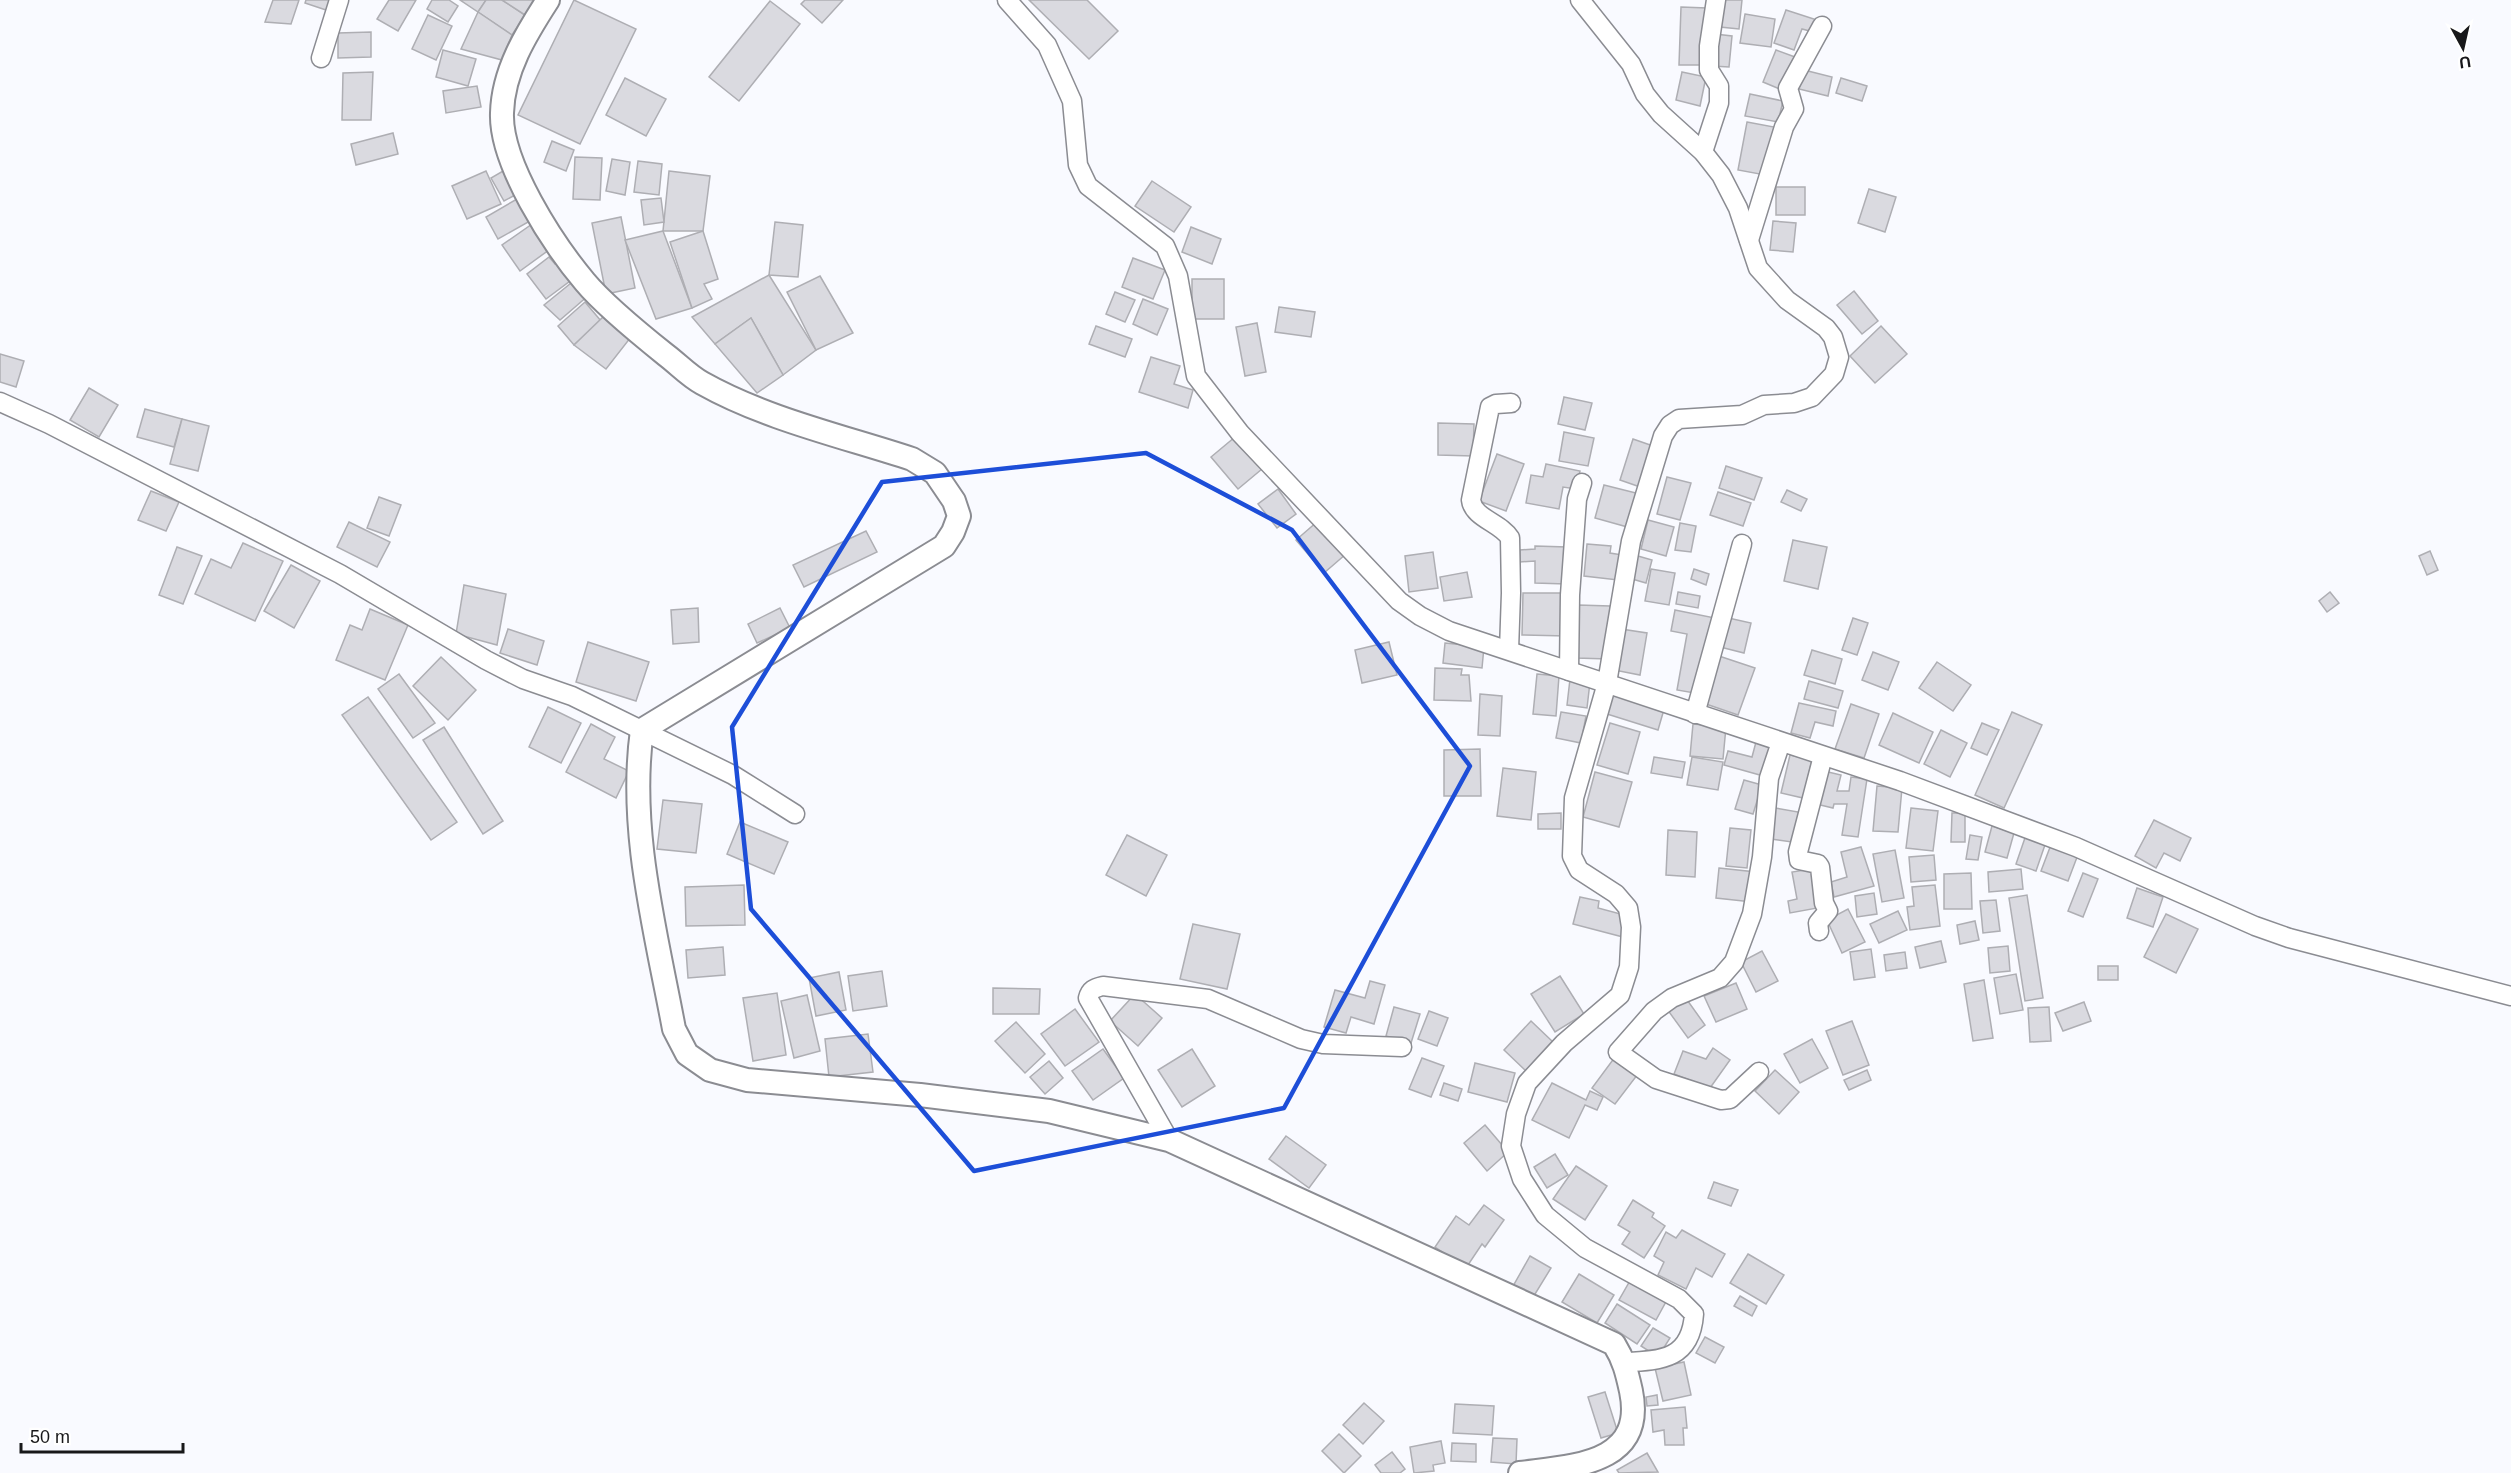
<svg xmlns="http://www.w3.org/2000/svg" width="2511" height="1473" viewBox="0 0 2511 1473" font-family="Arial,sans-serif">
<rect width="100%" height="100%" fill="#f9faff"/>
<g fill="#dadae0" stroke="#aeaeb3" stroke-width="1.5">
<path d="M273,0H299L291,24L265,22Z"/>
<path d="M306,0H332L329,11L305,3Z"/>
<path d="M389,0H416L398,31L377,19Z"/>
<path d="M432,0H449L458,6L448,22L427,9Z"/>
<path d="M460,0H486L478,12Z"/>
<path d="M486,0H502L525,15L512,35L478,12Z"/>
<path d="M502,0H536L525,15Z"/>
<path d="M574,0L636,29L580,144L518,115Z"/>
<path d="M805,0H843L822,23L801,4Z"/>
<path d="M1029,0H1087L1118,31L1089,59Z"/>
<path d="M1723,0H1742L1739,29L1720,27Z"/>
<path d="M770,1L800,24L739,101L709,77Z"/>
<path d="M1681,7L1707,8L1705,65H1679Z"/>
<path d="M1786,10L1820,21L1817,33L1802,29L1794,50L1774,43Z"/>
<path d="M478,12L512,35L502,60L461,49Z"/>
<path d="M1745,14L1775,19L1771,47L1740,43Z"/>
<path d="M428,15L452,26L436,60L412,49Z"/>
<path d="M371,32V57L338,58V33Z"/>
<path d="M1715,34L1732,36L1729,67L1712,66Z"/>
<path d="M443,50L476,59L468,86L436,77Z"/>
<path d="M1776,50L1795,57L1782,90L1763,82Z"/>
<path d="M1804,70L1832,77L1828,96L1799,89Z"/>
<path d="M373,72L371,120H342L343,73Z"/>
<path d="M1682,72L1706,77L1700,106L1676,100Z"/>
<path d="M625,78L666,99L646,136L606,115Z"/>
<path d="M1841,78L1867,86L1862,101L1836,93Z"/>
<path d="M477,86L481,107L446,113L443,91Z"/>
<path d="M1750,94L1783,101L1778,122L1745,116Z"/>
<path d="M1747,122L1774,127L1765,175L1738,170Z"/>
<path d="M393,133L398,154L356,165L351,144Z"/>
<path d="M552,141L574,150L566,171L544,162Z"/>
<path d="M575,157L602,158L600,200L573,199Z"/>
<path d="M612,159L630,162L625,195L606,191Z"/>
<path d="M638,161L662,164L659,195L634,192Z"/>
<path d="M486,171L501,204L467,219L452,186Z"/>
<path d="M503,171L517,194L504,201L491,178Z"/>
<path d="M669,171L710,176L703,231H663Z"/>
<path d="M1152,181L1191,207L1174,232L1135,206Z"/>
<rect x="1776" y="187" width="29" height="28"/>
<path d="M1869,189L1896,197L1885,232L1858,223Z"/>
<path d="M661,198L664,222L644,225L641,200Z"/>
<path d="M517,199L530,221L498,239L486,217Z"/>
<path d="M621,217L635,288L606,294L592,223Z"/>
<path d="M1773,221L1796,223L1793,252L1770,250Z"/>
<path d="M535,222L553,247L520,271L502,245Z"/>
<path d="M775,222L803,225L798,277L769,275Z"/>
<path d="M1191,227L1221,239L1212,264L1182,252Z"/>
<path d="M663,231L692,308L656,319L625,240Z"/>
<path d="M703,231L718,279L704,284L712,299L692,308L670,242Z"/>
<path d="M549,257L555,264L560,260L574,278L546,299L527,274Z"/>
<path d="M1133,258L1165,270L1153,299L1122,287Z"/>
<path d="M769,275L816,350L783,375L751,318L715,344L692,317Z"/>
<path d="M820,276L853,333L816,350L787,292Z"/>
<path d="M576,279L589,295L560,320L544,305Z"/>
<rect x="1192" y="279" width="32" height="40"/>
<path d="M1854,291L1878,321L1862,334L1837,305Z"/>
<path d="M1115,292L1135,300L1125,322L1106,314Z"/>
<path d="M1143,299L1168,309L1157,335L1133,324Z"/>
<path d="M585,302L601,321L574,345L558,326Z"/>
<path d="M1279,307L1315,312L1311,337L1275,332Z"/>
<path d="M603,317L631,337L606,369L574,345Z"/>
<path d="M751,318L783,375L757,393L715,344Z"/>
<path d="M1257,323L1266,372L1245,376L1236,327Z"/>
<path d="M1096,326L1132,339L1125,357L1089,344Z"/>
<path d="M1881,326L1907,354L1875,383L1850,356Z"/>
<path d="M0,354L24,361L16,387L0,382Z"/>
<path d="M1151,357L1180,366L1174,384L1193,390L1188,408L1139,392Z"/>
<path d="M89,388L118,405L99,437L70,420Z"/>
<path d="M1564,397L1592,403L1585,430L1558,424Z"/>
<path d="M145,409L182,419L174,447L137,437Z"/>
<path d="M182,419L209,426L198,471L170,464Z"/>
<path d="M1438,423L1474,424L1473,456L1438,455Z"/>
<path d="M1564,432L1594,438L1588,466L1559,461Z"/>
<path d="M1235,437L1262,469L1238,489L1211,457Z"/>
<path d="M1633,439L1656,447L1643,488L1620,480Z"/>
<path d="M1497,454L1524,464L1506,511L1479,501Z"/>
<path d="M1546,464L1580,471L1576,489L1563,487L1559,509L1526,503L1531,475L1543,477Z"/>
<path d="M1726,466L1762,478L1754,500L1719,488Z"/>
<path d="M1667,477L1691,483L1680,520L1657,514Z"/>
<path d="M1604,485L1640,494L1631,528L1595,518Z"/>
<path d="M1278,489L1296,514L1277,528L1258,504Z"/>
<path d="M1787,490L1807,499L1801,511L1781,502Z"/>
<path d="M151,491L179,502L166,531L138,520Z"/>
<path d="M1718,492L1751,503L1743,526L1710,515Z"/>
<path d="M379,497L401,505L389,536L367,528Z"/>
<path d="M1648,520L1674,527L1666,556L1641,549Z"/>
<path d="M1318,521L1346,554L1324,573L1296,540Z"/>
<path d="M349,522L390,542L377,567L337,547Z"/>
<path d="M1680,523L1696,526L1691,552L1675,550Z"/>
<path d="M866,531L877,552L804,587L793,565Z"/>
<path d="M1793,540L1827,547L1818,589L1784,581Z"/>
<path d="M243,543L283,561L255,621L195,594L211,559L231,568Z"/>
<path d="M1587,544L1611,546L1610,553L1623,555L1618,580L1584,576Z"/>
<path d="M1535,546L1567,547L1566,584L1535,583V561L1520,562V550L1535,549Z"/>
<path d="M177,547L202,556L183,604L159,595Z"/>
<path d="M2430,551L2438,570L2427,575L2419,556Z"/>
<path d="M1433,552L1438,588L1409,592L1405,556Z"/>
<path d="M1631,554L1652,560L1646,583L1625,577Z"/>
<path d="M291,565L320,581L294,628L264,611Z"/>
<path d="M1651,569L1675,573L1669,605L1645,601Z"/>
<path d="M1694,569L1709,574L1706,585L1691,579Z"/>
<path d="M1467,572L1472,597L1444,601L1440,577Z"/>
<path d="M464,585L506,594L497,645L456,634Z"/>
<path d="M1678,592L1700,596L1698,608L1676,604Z"/>
<path d="M2330,592L2339,603L2327,612L2319,601Z"/>
<path d="M1523,593H1567L1566,636L1522,635Z"/>
<path d="M1578,605L1610,606L1608,659L1576,658Z"/>
<path d="M698,608L699,642L673,644L671,610Z"/>
<path d="M780,608L790,628L757,643L748,624Z"/>
<path d="M370,609L408,625L385,680L336,660L350,625L362,630Z"/>
<path d="M1675,610L1715,618L1700,694L1677,690L1687,634L1671,631Z"/>
<path d="M1724,617L1751,623L1744,653L1716,646Z"/>
<path d="M1853,618L1868,623L1857,655L1842,650Z"/>
<path d="M508,629L544,641L537,665L500,653Z"/>
<path d="M1621,629L1647,633L1640,675L1614,670Z"/>
<path d="M588,642L649,662L636,701L576,682Z"/>
<path d="M1389,642L1397,675L1362,683L1355,650Z"/>
<path d="M1445,643L1484,647L1482,668L1443,663Z"/>
<path d="M1812,650L1842,659L1835,684L1804,675Z"/>
<path d="M1873,652L1899,662L1888,690L1862,680Z"/>
<path d="M1719,656L1755,668L1738,715L1703,703Z"/>
<path d="M441,657L476,690L448,720L413,686Z"/>
<path d="M1937,662L1971,685L1953,711L1919,688Z"/>
<path d="M1435,668L1462,669L1461,675H1469L1471,701L1434,700Z"/>
<path d="M399,674L435,723L413,738L378,689Z"/>
<path d="M1537,674L1559,676L1556,716L1533,714Z"/>
<path d="M1570,679L1590,682L1587,708L1567,705Z"/>
<path d="M1809,681L1843,691L1838,708L1804,699Z"/>
<path d="M1614,690L1665,706L1658,730L1607,714Z"/>
<path d="M1480,694L1502,696L1500,736L1478,735Z"/>
<path d="M368,697L457,822L431,840L342,715Z"/>
<path d="M1799,703L1836,711L1833,726L1815,722L1810,738L1791,733Z"/>
<path d="M1851,704L1879,714L1864,758L1835,749Z"/>
<path d="M548,707L581,723L561,763L529,747Z"/>
<path d="M1561,712L1586,716L1581,743L1556,738Z"/>
<path d="M2012,712L2042,725L2004,808L1975,795Z"/>
<path d="M1893,713L1933,732L1919,763L1879,745Z"/>
<path d="M1610,723L1640,732L1628,774L1597,765Z"/>
<path d="M1982,723L1999,730L1987,755L1971,748Z"/>
<path d="M591,724L615,737L604,759L629,771L616,798L566,772Z"/>
<path d="M1693,724L1726,727L1723,759L1690,756Z"/>
<path d="M444,727L503,821L483,834L423,740Z"/>
<path d="M1941,730L1967,743L1950,777L1924,764Z"/>
<path d="M1756,742L1775,747L1767,777L1724,765L1728,751L1752,757Z"/>
<path d="M1480,749L1481,796H1444V750Z"/>
<path d="M1790,755L1812,760L1803,798L1781,793Z"/>
<path d="M1654,757L1685,762L1682,778L1651,773Z"/>
<path d="M1692,757L1723,762L1718,790L1687,785Z"/>
<path d="M1503,768L1536,772L1531,820L1497,816Z"/>
<path d="M1824,771L1841,775L1837,791H1849L1851,777L1867,779L1858,837L1842,835L1847,804H1834L1833,808L1816,804Z"/>
<path d="M1595,772L1632,782L1619,827L1583,817Z"/>
<path d="M1744,780L1762,785L1753,814L1735,809Z"/>
<path d="M1877,786L1902,788L1898,832L1873,831Z"/>
<path d="M663,800L702,804L696,853L657,849Z"/>
<path d="M1775,808L1804,813L1799,843L1771,839Z"/>
<path d="M1911,808L1938,811L1933,851L1906,848Z"/>
<path d="M1561,813V829H1538V814Z"/>
<path d="M1952,813H1965V842H1951Z"/>
<path d="M2154,820L2191,838L2180,861L2164,853L2156,868L2135,856Z"/>
<path d="M740,822L788,842L774,874L727,854Z"/>
<path d="M1992,826L2014,833L2007,858L1985,852Z"/>
<path d="M1730,828L1751,830L1747,868L1726,866Z"/>
<path d="M1668,830L1697,832L1695,877L1666,875Z"/>
<path d="M2027,832L2047,839L2036,871L2016,864Z"/>
<path d="M1127,835L1167,855L1146,896L1106,875Z"/>
<path d="M1970,835L1982,837L1978,860L1966,859Z"/>
<path d="M2052,842L2079,852L2068,881L2041,871Z"/>
<path d="M1861,847L1874,886L1834,897L1831,882L1847,877L1841,852Z"/>
<path d="M1895,850L1904,898L1882,902L1873,854Z"/>
<path d="M1934,855L1936,880L1911,882L1909,857Z"/>
<path d="M1719,868L1756,872L1752,902L1716,898Z"/>
<path d="M1817,868L1823,907L1790,913L1788,901L1797,899L1792,872Z"/>
<path d="M2021,869L2023,889L1989,892L1988,872Z"/>
<path d="M1971,873L1972,909H1944V874Z"/>
<path d="M2083,873L2098,879L2083,917L2068,911Z"/>
<path d="M744,885L745,925L686,926L685,887Z"/>
<path d="M1935,885L1940,926L1910,930L1907,907L1914,906L1912,887Z"/>
<path d="M2137,888L2163,897L2153,927L2127,918Z"/>
<path d="M1874,893L1877,914L1857,917L1855,896Z"/>
<path d="M2027,895L2043,998L2025,1001L2009,898Z"/>
<path d="M1580,897L1599,901L1598,908L1628,916L1623,937L1573,924Z"/>
<path d="M1996,900L2000,931L1983,933L1980,901Z"/>
<path d="M1848,909L1865,942L1842,953L1827,920Z"/>
<path d="M1898,911L1907,930L1879,943L1870,924Z"/>
<path d="M2166,914L2198,929L2176,973L2144,957Z"/>
<path d="M1975,921L1979,940L1960,944L1957,925Z"/>
<path d="M1193,924L1240,934L1227,989L1180,979Z"/>
<path d="M1941,941L1946,962L1920,968L1915,947Z"/>
<path d="M2008,946L2010,971L1990,973L1988,948Z"/>
<path d="M723,947L725,975L688,978L686,950Z"/>
<path d="M1871,949L1875,977L1854,980L1850,952Z"/>
<path d="M1762,951L1778,981L1756,992L1741,962Z"/>
<path d="M1905,952L1907,968L1886,971L1884,955Z"/>
<rect x="2098" y="966" width="20" height="14"/>
<path d="M882,971L887,1006L853,1011L848,976Z"/>
<path d="M839,972L846,1010L816,1016L809,978Z"/>
<path d="M2016,974L2023,1010L2000,1014L1994,978Z"/>
<path d="M1560,976L1584,1014L1555,1032L1531,994Z"/>
<path d="M1984,980L1993,1038L1973,1041L1964,984Z"/>
<path d="M1370,981L1385,985L1374,1024L1351,1017L1346,1033L1324,1027L1335,990L1365,998Z"/>
<path d="M1736,983L1747,1009L1716,1022L1704,996Z"/>
<path d="M993,988L1040,989L1039,1014H993Z"/>
<path d="M777,993L786,1055L753,1061L743,998Z"/>
<path d="M1135,994L1162,1018L1138,1046L1110,1021Z"/>
<path d="M807,995L820,1051L794,1058L781,1001Z"/>
<path d="M1685,997L1705,1025L1688,1038L1667,1009Z"/>
<path d="M2084,1002L2091,1021L2063,1031L2055,1013Z"/>
<path d="M1394,1007L1420,1014L1411,1043L1386,1036Z"/>
<path d="M2049,1007L2051,1041L2030,1042L2028,1008Z"/>
<path d="M1075,1009L1099,1042L1065,1066L1041,1034Z"/>
<path d="M1429,1011L1448,1018L1437,1046L1418,1039Z"/>
<path d="M1531,1021L1553,1042L1526,1071L1504,1050Z"/>
<path d="M1852,1021L1869,1065L1843,1075L1826,1031Z"/>
<path d="M1016,1022L1045,1054L1025,1073L995,1041Z"/>
<path d="M868,1034L873,1072L829,1077L825,1039Z"/>
<path d="M1812,1039L1828,1068L1800,1083L1784,1054Z"/>
<path d="M1713,1048L1730,1060L1710,1088L1674,1074L1683,1051L1706,1059Z"/>
<path d="M1103,1049L1124,1078L1093,1100L1072,1071Z"/>
<path d="M1192,1049L1215,1086L1182,1107L1158,1070Z"/>
<path d="M1615,1057L1638,1074L1615,1104L1592,1088Z"/>
<path d="M1422,1058L1444,1066L1431,1097L1409,1089Z"/>
<path d="M1049,1061L1063,1078L1045,1094L1030,1077Z"/>
<path d="M1475,1063L1515,1073L1507,1102L1468,1092Z"/>
<path d="M1775,1070L1799,1092L1779,1114L1755,1091Z"/>
<path d="M1867,1070L1871,1080L1849,1090L1844,1080Z"/>
<path d="M1444,1083L1462,1089L1458,1101L1440,1095Z"/>
<path d="M1552,1083L1586,1100L1590,1091L1603,1097L1597,1110L1585,1105L1569,1138L1532,1120Z"/>
<path d="M1485,1125L1508,1152L1487,1171L1464,1143Z"/>
<path d="M1286,1136L1326,1165L1309,1188L1269,1159Z"/>
<path d="M1555,1154L1568,1175L1547,1188L1534,1167Z"/>
<path d="M1576,1166L1607,1186L1585,1220L1553,1199Z"/>
<path d="M1714,1182L1738,1190L1731,1206L1708,1198Z"/>
<path d="M1633,1200L1654,1213L1652,1217L1665,1226L1644,1258L1622,1244L1630,1232L1618,1225Z"/>
<path d="M1484,1205L1504,1220L1485,1247L1482,1244L1466,1268L1435,1247L1456,1216L1469,1225Z"/>
<path d="M1682,1230L1725,1254L1712,1277L1696,1268L1686,1289L1658,1275L1664,1262L1654,1256L1666,1232L1676,1238Z"/>
<path d="M1748,1254L1784,1275L1766,1304L1730,1283Z"/>
<path d="M1530,1256L1551,1268L1532,1299L1512,1288Z"/>
<path d="M1579,1274L1614,1295L1597,1323L1562,1302Z"/>
<path d="M1631,1279L1668,1298L1656,1320L1619,1300Z"/>
<path d="M1740,1296L1757,1306L1752,1316L1734,1306Z"/>
<path d="M1617,1304L1650,1325L1637,1344L1605,1323Z"/>
<path d="M1653,1328L1670,1338L1658,1357L1641,1346Z"/>
<path d="M1705,1337L1724,1347L1715,1363L1696,1353Z"/>
<path d="M1684,1362L1691,1395L1663,1401L1655,1368Z"/>
<path d="M1605,1392L1618,1433L1601,1438L1588,1397Z"/>
<path d="M1657,1395L1658,1405L1647,1406L1646,1397Z"/>
<path d="M1364,1403L1384,1421L1363,1444L1343,1425Z"/>
<path d="M1455,1404L1494,1406L1492,1435L1453,1433Z"/>
<path d="M1685,1407L1687,1428H1683L1684,1445H1665L1664,1430L1653,1432L1651,1410Z"/>
<path d="M1339,1434L1361,1456L1344,1473L1322,1451Z"/>
<path d="M1493,1438L1517,1439L1516,1464L1491,1462Z"/>
<path d="M1441,1441L1445,1463L1433,1465L1434,1471L1414,1473L1410,1447Z"/>
<path d="M1452,1443L1476,1444V1462L1451,1461Z"/>
<path d="M1392,1452L1405,1469L1400,1473H1381L1375,1465Z"/>
<path d="M1647,1453L1658,1472L1619,1473L1617,1470Z"/>
</g>
<g fill="none" stroke-linecap="round" stroke-linejoin="round">
<defs>
<g id="minor">
<path d="M1007,0L1047,45L1072,101L1078,165L1088,186L1165,246L1178,276L1196,376L1240,433L1399,601L1420,616L1449,631L1900,781L2076,847L2255,926L2289,938L2511,996"/>
<path d="M1580,0L1631,64L1645,94L1661,114L1703,152L1721,175L1738,208L1758,268L1787,300L1826,328L1833,337L1839,357L1834,374L1812,397L1794,403L1764,405L1742,415L1679,419L1670,425L1663,436L1631,541L1607,683L1574,798L1572,856L1579,870L1616,894L1628,908L1631,927L1629,967L1620,995L1564,1043L1527,1083L1516,1114L1511,1146L1522,1179L1545,1215L1585,1248L1679,1299L1694,1314C1691,1358 1663,1361 1625,1362"/>
<path d="M321,58L339,0"/>
<path d="M1703,152L1719,103V86L1709,70V46L1716,0"/>
<path d="M1749,240L1784,127L1794,109L1788,88L1822,26"/>
<path d="M0,402L49,424L340,574L486,660L523,679L572,696L733,775L795,814"/>
<path d="M1509,650L1511,593L1510,538C1501,523 1473,518 1471,500L1490,407L1496,404L1511,403"/>
<path d="M1569,671L1570,595L1577,499L1582,483"/>
<path d="M1695,714L1742,544"/>
<path d="M1819,931L1818,923L1828,911L1824,903L1820,867L1818,864L1799,860L1798,852L1823,756"/>
<path d="M1759,1072L1730,1099L1721,1100L1656,1079L1618,1052L1654,1011L1672,998L1720,978L1734,962L1752,914L1762,857L1769,778L1781,742"/>
<path d="M1169,1140L1088,998C1090,990 1094,988 1103,986L1208,999L1301,1039L1323,1044L1402,1047"/>
</g>
<path id="tertiary" d="M548,0C526,34 503,71 502,113C500,163 553,244 585,282C605,306 641,335 666,355C678,364 689,376 702,383C766,419 842,436 912,459L935,473L954,501L959,516L953,532L944,546L642,730C628,830 656,932 674,1029L687,1054L710,1070L747,1080L920,1095L1049,1111L1169,1140L1614,1344C1624,1360 1627,1373 1631,1391C1646,1465 1572,1466 1520,1473"/>
</defs>
<use href="#minor" stroke="#8b8c92" stroke-width="21"/>
<use href="#tertiary" stroke="#8b8c92" stroke-width="26"/>
<use href="#minor" stroke="#fff" stroke-width="18"/>
<use href="#tertiary" stroke="#fff" stroke-width="22"/>
</g>
<path fill="none" stroke="#1d4ed8" stroke-width="4.5" stroke-linejoin="round" d="M1146,453L1292,530L1470,766L1284,1108L974,1171L751,909L732,727L882,482Z"/>
<g transform="translate(2463 48) rotate(172)" stroke="#ffffff" stroke-width="4.5" paint-order="stroke">
<path d="M0-4.5L10 22L0 15L-10 22Z" fill="#18181a"/>
<text y="-9" font-size="16" font-weight="bold" text-anchor="middle" fill="#18181a">U</text>
</g>
<path d="M21 1443v9h162v-9" fill="none" stroke="#18181a" stroke-width="3"/>
<text x="30" y="1443" font-size="18" fill="#18181a" stroke="#ffffff" stroke-width="4.5" paint-order="stroke">50 m</text>
</svg>
